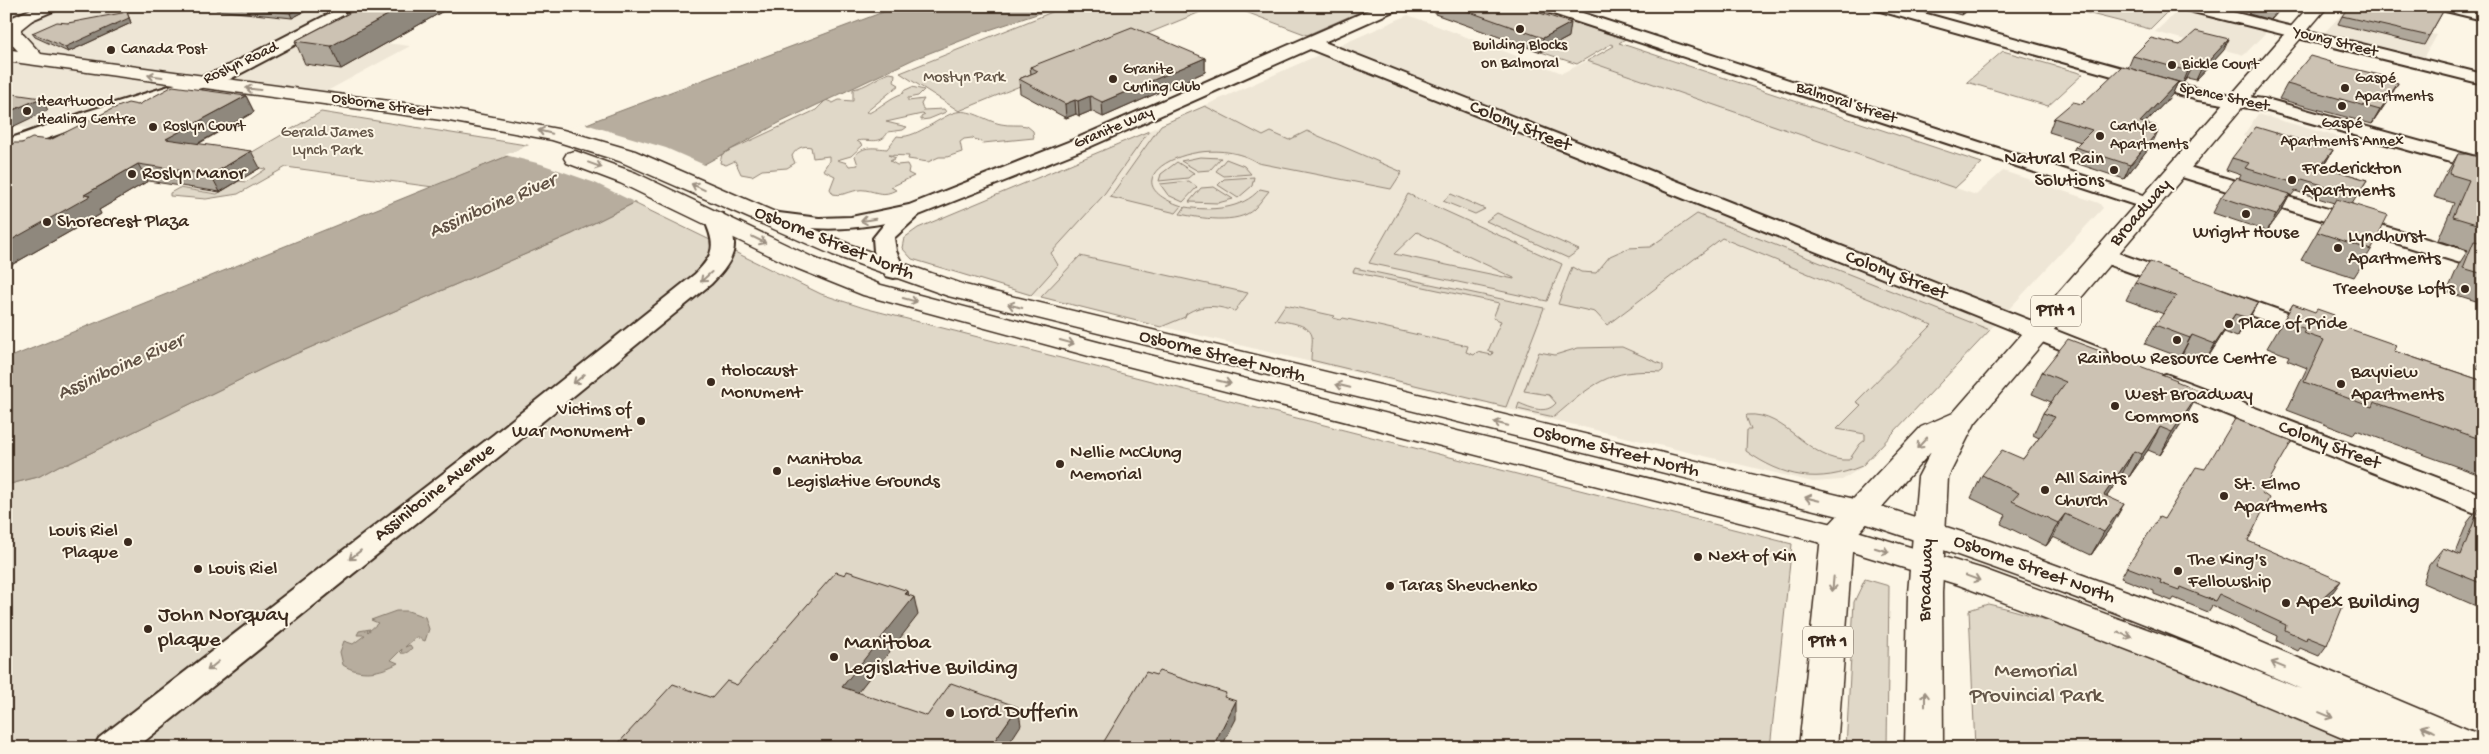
<svg xmlns="http://www.w3.org/2000/svg" width="2489" height="754" viewBox="0 0 2489 754" font-family="'Gochi Hand',sans-serif">
<rect width="100%" height="100%" fill="#fcf5e5"/>
<filter id="ink" filterUnits="userSpaceOnUse"><feTurbulence type="fractalNoise" baseFrequency=".02" numOctaves="2"/><feDisplacementMap in="SourceGraphic" scale="10" xChannelSelector="R" yChannelSelector="G"/><feConvolveMatrix kernelMatrix="1 2 1 2 8 2 1 2 1" color-interpolation-filters="sRGB"/></filter>
<g filter="url(#ink)">
<g fill="#eee6d6">
<path d="M6,6H357L305,33L410,46L316,97L203,82L49,131L6,125Z"/>
<path d="M2183,6L2271,27L2244,55L2155,32Z"/>
<path d="M2343,13L2436,35L2423,58L2324,33Z"/>
<path d="M1408,15L1562,73L1587,61L1976,195L2003,171L2099,203L2103,208L1862,467L1842,480L1813,482L1026,294L912,259L902,248L904,238L918,228L1121,143Z"/>
<path d="M2258,114L2341,138L2326,160L2243,136Z"/>
</g>
<g fill="#e0d8c8" stroke="#8e8173" fill-rule="evenodd">
<path d="M1067,6H1215L959,111L900,73Z"/>
<path d="M1230,6H1373L1307,35Z"/>
<path d="M1474,6H1525L1625,39L1619,43L1982,163L1955,188L1587,61L1614,46L1611,44L1577,64L1541,52L1568,37Z"/>
<path d="M2059,6H2173L2150,29Z"/>
<path d="M2003,51L2083,74L2048,106L1967,82Z"/>
<path d="M890,73L895,74L894,82L899,85L866,112L869,113C881,107 890,97 904,93L903,91L912,87L924,90L918,96L908,98V101L924,99L921,104L923,110L944,109L946,112L929,119L921,120V117L925,115L922,114L886,122L907,127L903,130L888,132C881,146 869,138 857,141L863,145L851,156L837,160L847,163L849,166L858,165L855,156C863,145 875,148 887,149L897,136C913,140 937,119 953,113C970,107 985,121 1001,124C1009,126 1018,124 1027,126L1033,131L1034,138L983,143L972,138L964,139L960,142L962,152L947,157H939L928,162L908,159L909,156L888,155L896,158L890,161L897,165L907,164L909,168L908,173L914,176L891,187L896,190C883,197 878,192 865,190C854,188 845,197 833,194L830,189L835,176L823,170L829,161V156L813,158L811,147C803,145 796,148 792,156L795,163L787,168L762,170L752,176L741,174L735,161L726,165L720,163L722,154L816,110L826,100L833,103L839,100L853,101V89C867,87 876,77 890,73Z"/>
<path d="M1205,106L1263,136L1271,132L1289,140L1307,131L1402,172L1391,189L1258,163C1205,128 1100,179 1182,206L1176,213L1110,197L1161,125Z"/>
<path d="M321,112L532,146L433,187L286,167L238,194L206,199L170,196V193L179,188L217,194L239,181L246,182L266,169L194,159L137,120L237,161Z"/>
<path d="M1149,131L1102,197L1051,253L1058,265L1031,295L912,259L902,248L904,238L918,228Z"/>
<path d="M1200,157L1221,158L1210,170L1198,171L1181,161Z"/>
<path d="M1226,159L1244,166L1251,174L1224,176L1216,171Z"/>
<path d="M1177,162L1194,173L1188,178L1159,181L1161,174Z"/>
<path d="M1254,177L1252,186L1238,198L1218,185L1224,179Z"/>
<path d="M1189,181L1197,187L1183,202L1168,195L1160,184Z"/>
<path d="M1214,187L1233,199L1218,203L1189,202L1201,188Z"/>
<path d="M1260,189L1269,191C1264,197 1259,204 1254,209C1238,225 1199,218 1180,214L1185,207C1210,211 1242,210 1260,189Z"/>
<path d="M1408,194L1562,264L1547,301L1369,263ZM1417,232L1514,278V279L1394,254Z"/>
<path d="M1451,194L1485,209L1475,214L1443,201Z"/>
<path d="M634,203L821,294L864,308L1792,544L1770,748H6V485L38,477L60,465L68,464L270,365L572,234Z"/>
<path d="M1497,213L1579,250L1568,258L1486,221Z"/>
<path d="M1697,214L1990,330L1862,466C1818,484 1784,478 1746,451L1747,430H1751L1746,416L1747,415C1786,411 1810,463 1849,460L1860,444L1865,440V434L1837,429L1861,405L1856,402L1932,325L1722,238L1607,325L1595,312L1558,304L1572,267L1581,272L1596,273L1610,256L1628,248L1650,247Z"/>
<path d="M1080,256L1248,293L1235,311C1217,306 1203,303 1186,314L1185,317L1161,327L1041,297Z"/>
<path d="M1355,268L1544,308L1506,407L1311,360C1311,353 1313,342 1312,336C1309,323 1285,322 1275,320L1285,305L1335,316L1333,318L1341,320L1343,318L1468,346L1466,352L1474,355L1477,352L1492,355L1493,352L1488,351L1501,321L1493,318L1499,303L1353,272Z"/>
<path d="M1622,347L1663,365V370L1661,372C1608,368 1592,385 1554,417L1517,409L1519,403C1531,408 1546,415 1556,403L1549,395L1524,391L1539,352L1555,355L1578,348Z"/>
<path d="M1865,579L1889,586L1887,748H1846L1854,602Z"/>
<path d="M1988,604C2036,614 2082,633 2128,650C2208,681 2286,714 2364,748H1975L1969,610Z"/>
</g>
<g fill="#b7ad9e" stroke="#85796b">
<path d="M899,6H1061L986,31L914,59L779,123L634,203L572,234L270,365L68,464L60,465L38,477L6,485V359L599,119Z"/>
<path d="M396,611H408L425,617L429,629L425,641L416,637L405,647L410,645L412,648C409,652 405,654 401,653L402,649L391,660L398,663C380,673 360,676 343,665L340,652L344,641L353,644L365,635H357L359,631L370,629L367,631L368,632L378,623L371,620Z"/>
</g>
<path fill="#fcf5e5" d="M582,123L666,148L707,166L638,204L595,183L541,164L505,155Z"/>
<g fill="none" stroke-linecap="round" stroke-linejoin="round">
<defs>
<g id="minor">
<path d="M38,6H60L58,9L6,31V20Z"/>
<path d="M344,6H365L363,9L230,79L99,120L6,153V140L85,112L218,71Z"/>
<path d="M1378,6H1400L1398,9L1324,42L2105,350L2108,355L2105,360L2096,362L2087,360L1310,49L1087,148L919,215L894,238L896,251L905,271L902,276L894,278L886,276L874,251L873,238L885,223C837,232 811,229 763,223L756,221L752,217L756,213L763,211L819,218L851,217L909,205L1073,140Z"/>
<path d="M1536,6H1561L2155,199L2158,203L2155,207L2148,209L2141,207L1538,9Z"/>
<path d="M1871,6H1898L2205,91L2270,100L2483,159V171L2268,111L2198,100L1873,9Z"/>
<path d="M2179,6H2208L2483,74V84L2181,9Z"/>
<path d="M2435,6H2466L2483,10V20L2437,9Z"/>
<path d="M2179,164L2483,256V270L2172,174L2169,170L2172,166Z"/>
<path d="M715,213L723,214C743,244 734,261 711,284L511,447L136,748H94L99,738L493,435L695,274C715,254 716,245 704,219L707,214Z"/>
<path d="M2104,248L2185,277L2188,282L2185,287L2177,289L2096,260L2093,255L2096,250Z"/>
<path d="M2222,290L2324,326L2328,331L2324,336L2316,338L2308,336L2214,302L2210,297L2214,292Z"/>
<path d="M2166,374L2483,495V516L2157,387L2153,382L2157,377Z"/>
</g>
<path id="major" d="M27,12L33,13L36,17L21,29V32L41,54L449,109L563,130L635,151L851,245L965,285L1871,503L1990,541L2225,627L2483,736V748H2434L2422,742L2424,748H2366L2188,673L1959,585L1833,546L1096,358L863,295L796,268L620,183L567,163L564,158L567,153L575,151L636,173L814,258L881,285L1113,346L1837,525L1983,569L2212,653L2301,689C2155,625 2006,570 1855,520L948,296L833,255L619,161L552,140L449,121L6,61V49L18,51L6,38V23Z"/>
<path id="highway" d="M2309,6H2328L1975,423L1948,477L1942,593L1943,748H1905L1908,593L1918,477L1931,452L1853,539L1837,748H1799L1821,536L1826,528L1921,427L1953,413Z"/>
</defs>
<use href="#minor" stroke="#3b2a1e" stroke-width="4"/>
<use href="#major" stroke="#3b2a1e" stroke-width="3"/>
<use href="#highway" stroke="#3b2a1e" stroke-width="3"/>
<use href="#minor" fill="#fcf5e5" fill-rule="evenodd"/>
<use href="#major" fill="#fcf5e5" fill-rule="evenodd"/>
<use href="#highway" fill="#fcf5e5" fill-rule="evenodd"/>
</g>
<g fill="#afa79a" stroke="#3b2a1e">
<path d="M214,6H315L292,18L216,10Z"/>
<path d="M345,6H452L341,69L305,64L295,41L346,14L343,7Z"/>
<path d="M1436,6H1518L1569,37L1541,52L1435,14Z"/>
<path d="M1929,6H1972L1961,15Z"/>
<path d="M2227,6H2283L2271,20L2249,14L2250,12Z"/>
<path d="M2446,6L2424,45L2338,24L2342,16Z"/>
<path d="M129,17L131,23L68,52L35,37L32,33L68,23Z"/>
<path d="M2180,45L2224,50L2196,80L2187,78L2183,83L2128,68L2133,56Z"/>
<path d="M1205,58V72L1103,117L1091,111L1079,116L1076,114L1066,118L1020,93L1019,79L1031,74L1030,67Z"/>
<path d="M2330,63L2398,83L2390,97L2372,124L2279,99L2287,84Z"/>
<path d="M2178,82L2172,95L2145,123L2156,126L2155,130L2152,144L2124,179L2069,161L2075,147L2081,142L2049,132L2054,118L2082,104Z"/>
<path d="M246,96L254,112L198,144L260,168L220,192L148,181L99,210L101,214L6,268V147L22,143L50,140L138,105Z"/>
<path d="M2333,150L2323,167L2367,180L2352,204L2371,250L2354,277L2301,260L2334,203L2295,191L2291,196L2290,195L2282,210L2267,231L2213,213L2221,197L2239,179L2241,175L2226,170L2232,158Z"/>
<path d="M2458,154L2483,158V291L2476,301L2447,292L2459,264L2468,250L2438,240L2454,203L2434,197L2444,177Z"/>
<path d="M2135,282L2258,302L2248,320L2237,337L2224,332L2205,362L2182,354L2180,357L2145,344L2155,325L2164,314L2126,300Z"/>
<path d="M2293,304L2330,322L2394,351L2483,381V476L2356,430L2353,435L2287,410L2307,368L2287,360L2289,356L2267,348Z"/>
<path d="M2483,354V371L2477,369Z"/>
<path d="M2042,372L2176,381L2188,413L2160,455L2148,450L2129,477L2122,474L2107,496L2111,527L2091,555L2053,537L2046,546L2001,524L2006,515L1971,498L1982,475L2023,459L2039,438L2033,435L2043,413L2051,402L2032,394Z"/>
<path d="M2262,493L2248,541L2333,592L2326,598L2327,645L2319,656L2300,648L2298,651L2277,641L2278,636L2212,606L2208,612L2174,598L2172,601L2154,594V591L2121,578L2127,567L2164,519Z"/>
<path d="M2480,506L2483,507V609L2423,583L2429,565L2443,548L2455,553L2467,523Z"/>
</g>
<g fill="#8f887d" stroke="#3b2a1e">
<path d="M304,6H315L292,18L290,13Z"/>
<path d="M404,6H452L341,69L331,46Z"/>
<path d="M1964,6H1972L1961,15Z"/>
<path d="M2278,6H2283L2271,20L2277,7Z"/>
<path d="M127,12L131,23L68,52L65,47Z"/>
<path d="M1571,23L1569,37L1541,52L1543,38Z"/>
<path d="M2229,39L2224,50L2196,80L2201,69Z"/>
<path d="M1205,58V72L1103,117L1102,102Z"/>
<path d="M2193,66L2187,78L2183,83L2188,71Z"/>
<path d="M2178,82L2172,95L2134,135L2140,122Z"/>
<path d="M2398,83L2390,97L2372,124L2380,110Z"/>
<path d="M246,96L254,112L175,156L166,139Z"/>
<path d="M1090,96L1091,111L1079,116L1078,101Z"/>
<path d="M41,98L48,110L6,130V113Z"/>
<path d="M1075,100L1076,114L1066,118L1065,104Z"/>
<path d="M2158,131L2152,144L2124,179L2130,165Z"/>
<path d="M2333,150L2326,162L2314,178L2321,166Z"/>
<path d="M251,151L260,168L220,192L211,175Z"/>
<path d="M138,164L148,181L99,210L101,214L6,268V243L84,195Z"/>
<path d="M2290,194L2282,210L2267,231L2276,215Z"/>
<path d="M2258,302L2248,320L2237,337L2248,318Z"/>
<path d="M2235,314L2224,332L2205,362L2215,344Z"/>
<path d="M2192,335L2182,354L2180,357L2190,338Z"/>
<path d="M2200,391L2188,413L2160,455L2172,432Z"/>
<path d="M2160,427L2148,450L2129,477L2142,454Z"/>
<path d="M2134,451L2122,474L2092,518L2104,495Z"/>
<path d="M2124,504L2111,527L2091,555L2104,532Z"/>
<path d="M2065,514L2053,537L2046,546L2058,523Z"/>
<path d="M2341,581L2333,592L2315,608L2323,597Z"/>
<path d="M908,591L910,602L914,597L918,615L848,705L842,687Z"/>
<path d="M1236,701V719L1221,748H1212Z"/>
<path d="M1018,707L1021,725L1006,748L995,740Z"/>
</g>
<g fill="#ccc2b3" stroke="#3b2a1e">
<path d="M219,6H304L290,13Z"/>
<path d="M345,6H404L331,46L295,41L357,9L343,7Z"/>
<path d="M1453,6H1518L1571,23L1543,38Z"/>
<path d="M2349,6H2446L2429,36L2342,16Z"/>
<path d="M127,12L129,18L65,47L32,33L57,22L68,23Z"/>
<path d="M1132,27L1205,58L1102,102L1090,96L1078,101L1075,100L1065,104L1019,79L1038,71L1030,67Z"/>
<path d="M2196,31L2229,39L2201,69L2193,66L2188,71L2133,56L2151,38L2180,45Z"/>
<path d="M2310,56L2331,62L2330,63L2396,79L2394,82L2398,83L2380,110L2287,84Z"/>
<path d="M2122,66L2178,82L2140,122L2156,126L2153,129L2158,131L2130,165L2075,147L2092,130L2054,118L2073,102L2082,104Z"/>
<path d="M173,86L246,96L166,139L251,151L211,175L138,164L84,195L90,196L6,243V147L14,143H22L32,138L50,140L112,109L128,103L138,105Z"/>
<path d="M6,93L41,98L6,113Z"/>
<path d="M2256,127L2333,150L2321,166L2367,180L2357,195L2302,179L2298,184L2245,168L2249,163L2232,158Z"/>
<path d="M2458,154H2466L2483,158V226L2453,217L2469,180L2449,174Z"/>
<path d="M2236,178L2290,194L2276,215L2221,197Z"/>
<path d="M2336,199L2388,215L2371,250L2317,232Z"/>
<path d="M2474,241L2483,243V274L2463,268Z"/>
<path d="M2150,262L2258,302L2248,318L2235,314L2215,344L2192,335L2190,338L2155,325L2176,296L2135,282Z"/>
<path d="M2293,304L2315,312L2317,309L2334,315L2330,322L2396,345L2394,351L2483,381V440L2374,402L2372,407L2304,382L2324,340L2303,333L2306,329L2283,321Z"/>
<path d="M2068,339L2177,380L2176,381L2200,391L2172,432L2160,427L2142,454L2134,451L2104,495L2124,504L2104,532L2065,514L2058,523L2012,501L2019,493L1982,475L2002,450L2023,459L2055,417L2043,413L2066,382L2042,372Z"/>
<path d="M2235,419L2292,441L2262,493L2269,498L2248,541L2341,581L2323,597L2343,606L2327,645L2307,637L2306,640L2285,630L2286,625L2219,594L2215,601L2180,587L2179,590L2160,583L2161,580L2127,567L2159,517L2164,519L2196,467L2205,469Z"/>
<path d="M2480,506L2483,507V584L2436,565L2443,548L2461,555Z"/>
<path d="M847,571L908,591L905,594L914,597L842,687L927,716L951,683L1018,707L995,740L1017,748H614L673,684L712,698L727,681L737,685L836,572L845,575Z"/>
<path d="M1159,671L1226,693L1224,697L1236,701L1212,748H1100L1146,672L1156,675Z"/>
</g>
<defs><path id="oneway-shaft" d="M-6 0H5M1.5-3L5.5 0L1.5 3" fill="none" stroke-width="1.6" stroke-linecap="round" stroke-linejoin="round" transform="scale(1.25)"/></defs>
<g stroke="#9c9082">
<use href="#oneway-shaft" transform="translate(155 76) rotate(-172)"/>
<use href="#oneway-shaft" transform="translate(253 89) rotate(-173)"/>
<use href="#oneway-shaft" transform="translate(545 132) rotate(-167)"/>
<use href="#oneway-shaft" transform="translate(595 165) rotate(20)"/>
<use href="#oneway-shaft" transform="translate(698 187) rotate(-155)"/>
<use href="#oneway-shaft" transform="translate(868 220) rotate(170)"/>
<use href="#oneway-shaft" transform="translate(759 240) rotate(26)"/>
<use href="#oneway-shaft" transform="translate(706 277) rotate(138)"/>
<use href="#oneway-shaft" transform="translate(910 300) rotate(15)"/>
<use href="#oneway-shaft" transform="translate(1015 306) rotate(-165)"/>
<use href="#oneway-shaft" transform="translate(1067 342) rotate(15)"/>
<use href="#oneway-shaft" transform="translate(579 379) rotate(141)"/>
<use href="#oneway-shaft" transform="translate(1224 382) rotate(14)"/>
<use href="#oneway-shaft" transform="translate(1343 386) rotate(-167)"/>
<use href="#oneway-shaft" transform="translate(1501 424) rotate(-166)"/>
<use href="#oneway-shaft" transform="translate(1922 443) rotate(133)"/>
<use href="#oneway-shaft" transform="translate(1812 499) rotate(-166)"/>
<use href="#oneway-shaft" transform="translate(1882 550) rotate(17)"/>
<use href="#oneway-shaft" transform="translate(355 555) rotate(142)"/>
<use href="#oneway-shaft" transform="translate(1973 578) rotate(20)"/>
<use href="#oneway-shaft" transform="translate(1833 584) rotate(95)"/>
<use href="#oneway-shaft" transform="translate(2125 635) rotate(20)"/>
<use href="#oneway-shaft" transform="translate(2278 665) rotate(-157)"/>
<use href="#oneway-shaft" transform="translate(213 666) rotate(141)"/>
<use href="#oneway-shaft" transform="translate(1925 699) rotate(-90)"/>
<use href="#oneway-shaft" transform="translate(2326 715) rotate(22)"/>
<use href="#oneway-shaft" transform="translate(2428 729) rotate(-157)"/>
</g>
</g>
<g fill="#3b2a1e" stroke="#fcf5e5" stroke-width="2">
<circle cx="1520" cy="29" r="5"/>
<circle cx="111" cy="50" r="5"/>
<circle cx="2172" cy="65" r="5"/>
<circle cx="1113" cy="79" r="5"/>
<circle cx="2345" cy="88" r="5"/>
<circle cx="2342" cy="106" r="5"/>
<circle cx="27" cy="111" r="5"/>
<circle cx="153" cy="127" r="5"/>
<circle cx="2100" cy="136" r="5"/>
<circle cx="2114" cy="170" r="5"/>
<circle cx="132" cy="174" r="5"/>
<circle cx="2292" cy="180" r="5"/>
<circle cx="2246" cy="214" r="5"/>
<circle cx="47" cy="222" r="5"/>
<circle cx="2338" cy="248" r="5"/>
<circle cx="2465" cy="289" r="5"/>
<circle cx="2229" cy="324" r="5"/>
<circle cx="2177" cy="340" r="5"/>
<circle cx="711" cy="382" r="5"/>
<circle cx="2341" cy="384" r="5"/>
<circle cx="2115" cy="406" r="5"/>
<circle cx="641" cy="421" r="5"/>
<circle cx="1060" cy="464" r="5"/>
<circle cx="777" cy="471" r="5"/>
<circle cx="2045" cy="490" r="5"/>
<circle cx="2224" cy="496" r="5"/>
<circle cx="128" cy="542" r="5"/>
<circle cx="1698" cy="557" r="5"/>
<circle cx="198" cy="569" r="5"/>
<circle cx="2178" cy="571" r="5"/>
<circle cx="1390" cy="586" r="5"/>
<circle cx="2286" cy="603" r="5"/>
<circle cx="148" cy="629" r="5"/>
<circle cx="834" cy="657" r="5"/>
<circle cx="950" cy="713" r="5"/>
</g>
<g text-anchor="middle" dominant-baseline="central" stroke-width="4" stroke-linejoin="round" paint-order="stroke">
<g font-size="16" fill="#3b2a1e" stroke="#fcf5e5">
<text transform="translate(2335 43) rotate(14)">Young Street</text>
<text transform="translate(241 64) rotate(-25)">Roslyn Road</text>
<text transform="translate(2224 98) rotate(12)">Spence Street</text>
<text transform="translate(1846 104) rotate(18)">Balmoral Street</text>
<text transform="translate(381 106) rotate(8)">Osborne Street</text>
<text transform="translate(1114 129) rotate(-23)">Granite Way</text>
</g>
<g font-size="16" fill="#3b2a1e" stroke="#fcf5e5" text-anchor="start">
<text x="1520" y="46" text-anchor="middle">Building Blocks<tspan x="1520" dy="18">on Balmoral</tspan></text>
<text x="121" y="50">Canada Post</text>
<text x="2182" y="65">Bickle Court</text>
<text x="1123" y="70">Granite<tspan x="1123" dy="18">Curling Club</tspan></text>
<text x="2355" y="79">Gaspé<tspan x="2355" dy="18">Apartments</tspan></text>
<text x="37" y="102">Heartwood<tspan x="37" dy="18">Healing Centre</tspan></text>
<text x="2342" y="124" text-anchor="middle">Gaspé<tspan x="2342" dy="18">Apartments Annex</tspan></text>
<text x="163" y="127">Roslyn Court</text>
<text x="2110" y="127">Carlyle<tspan x="2110" dy="18">Apartments</tspan></text>
</g>
<g font-size="16" fill="#645648" stroke="#fcf5e5">
<text x="964" y="78">Mostyn Park</text>
<text x="327" y="133">Gerald James<tspan x="327" dy="18">Lynch Park</tspan></text>
</g>
<g fill="#fcf5e5" stroke="#75675a" stroke-width="1">
<rect x="2031" y="295.5" width="50" height="31" rx="4"/>
<rect x="1803" y="626.5" width="50" height="31" rx="4"/>
</g>
<g font-size="18" font-weight="bold" fill="#3b2a1e">
<text x="2056" y="311">PTH 1</text>
<text x="1828" y="642">PTH 1</text>
</g>
<g font-size="19" fill="#3b2a1e" stroke="#fcf5e5">
<text transform="translate(1520 127) rotate(22)">Colony Street</text>
<text transform="translate(2141 213) rotate(-49)">Broadway</text>
<text transform="translate(834 244) rotate(22)">Osborne Street North</text>
<text transform="translate(1896 276) rotate(21)">Colony Street</text>
<text transform="translate(1222 357) rotate(14)">Osborne Street North</text>
<text transform="translate(2329 446) rotate(21)">Colony Street</text>
<text transform="translate(1616 452) rotate(14)">Osborne Street North</text>
<text transform="translate(435 493) rotate(-38)">Assiniboine Avenue</text>
<text transform="translate(2034 570) rotate(20)">Osborne Street North</text>
<text transform="translate(1927 580) rotate(-88)">Broadway</text>
</g>
<g font-size="19" fill="#3b2a1e" stroke="#fcf5e5" text-anchor="start">
<text x="2104" y="159" text-anchor="end">Natural Pain<tspan x="2104" dy="22">Solutions</tspan></text>
<text x="2302" y="169">Frederickton<tspan x="2302" dy="22">Apartments</tspan></text>
<text x="142" y="174">Roslyn Manor</text>
<text x="57" y="222">Shorecrest Plaza</text>
<text x="2246" y="233" text-anchor="middle">Wright House</text>
<text x="2348" y="237">Lyndhurst<tspan x="2348" dy="22">Apartments</tspan></text>
<text x="2455" y="289" text-anchor="end">Treehouse Lofts</text>
<text x="2239" y="324">Place of Pride</text>
<text x="2177" y="359" text-anchor="middle">Rainbow Resource Centre</text>
<text x="721" y="371">Holocaust<tspan x="721" dy="22">Monument</tspan></text>
<text x="2351" y="373">Bayview<tspan x="2351" dy="22">Apartments</tspan></text>
<text x="2125" y="395">West Broadway<tspan x="2125" dy="22">Commons</tspan></text>
<text x="631" y="410" text-anchor="end">Victims of<tspan x="631" dy="22">War Monument</tspan></text>
<text x="1070" y="453">Nellie McClung<tspan x="1070" dy="22">Memorial</tspan></text>
<text x="787" y="460">Manitoba<tspan x="787" dy="22">Legislative Grounds</tspan></text>
<text x="2055" y="479">All Saints<tspan x="2055" dy="22">Church</tspan></text>
<text x="2234" y="485">St. Elmo<tspan x="2234" dy="22">Apartments</tspan></text>
<text x="118" y="531" text-anchor="end">Louis Riel<tspan x="118" dy="22">Plaque</tspan></text>
<text x="1708" y="557">Next of Kin</text>
<text x="2188" y="560">The King's<tspan x="2188" dy="22">Fellowship</tspan></text>
<text x="208" y="569">Louis Riel</text>
<text x="1400" y="586">Taras Shevchenko</text>
</g>
<g font-size="20" font-style="italic" fill="#605144" stroke="#fcf5e5">
<text transform="translate(493 207) rotate(-23)">Assiniboine River</text>
<text transform="translate(121 368) rotate(-24)">Assiniboine River</text>
</g>
<g font-size="22" fill="#3b2a1e" stroke="#fcf5e5" text-anchor="start">
<text x="2296" y="603">Apex Building</text>
<text x="158" y="616">John Norquay<tspan x="158" dy="25">plaque</tspan></text>
<text x="844" y="644">Manitoba<tspan x="844" dy="25">Legislative Building</tspan></text>
<text x="960" y="713">Lord Dufferin</text>
</g>
<g font-size="22" fill="#645648" stroke="#fcf5e5">
<text x="2036" y="672">Memorial<tspan x="2036" dy="25">Provincial Park</tspan></text>
</g>
</g>
<rect width="2489" height="754" fill="none" stroke="#fcf5e5" stroke-width="25"/>
<rect x="12" y="12" width="2464" height="729" fill="none" stroke="#3b2a1e" stroke-width="2" filter="url(#ink)"/>
</svg>
